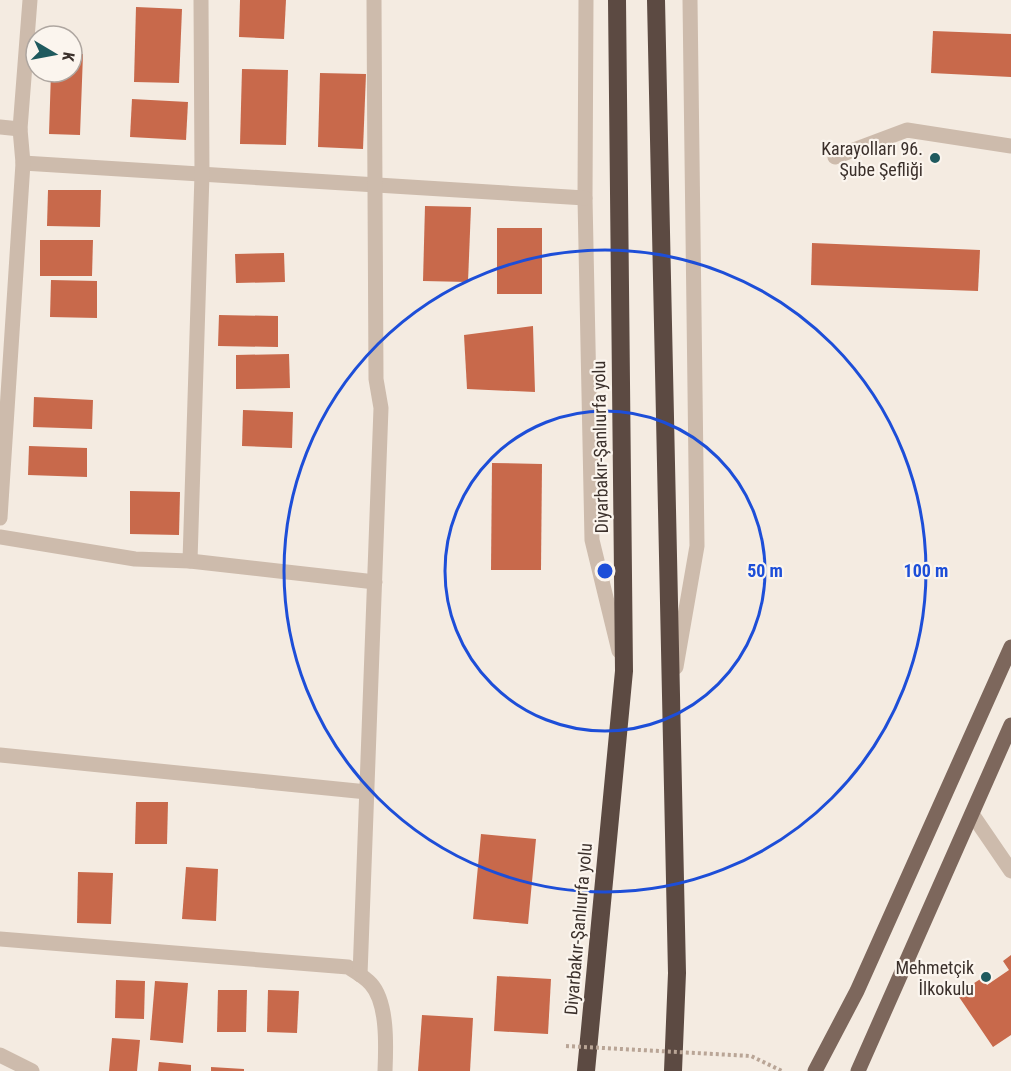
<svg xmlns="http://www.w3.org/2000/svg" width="1011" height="1071" viewBox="0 0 1011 1071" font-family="'Roboto Condensed',sans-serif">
<rect width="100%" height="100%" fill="#f4ebe1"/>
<g fill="#c8694b">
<path d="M240,0H286L284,39L239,37Z"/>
<path d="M136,7L182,9L179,83L134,82Z"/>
<path d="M933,31L1011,34V77L931,73Z"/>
<path d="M72,53L83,54L80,135L49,134L51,72H72Z"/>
<path d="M242,69L288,70L286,145L240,144Z"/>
<path d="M320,73L366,74L363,149L318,147Z"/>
<path d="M132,99L188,102L186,140L130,137Z"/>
<path d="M48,190H101L100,227L47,226Z"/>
<path d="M425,206L471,207L468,282L423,281Z"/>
<rect x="497" y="228" width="45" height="66"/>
<path d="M40,240H93L92,276H40Z"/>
<path d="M812,243L980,250L978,291L811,285Z"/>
<path d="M284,253L285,282L236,283L235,254Z"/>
<path d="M51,280L97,281V318L50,317Z"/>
<path d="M219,315L278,316V347L218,346Z"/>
<path d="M533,326L535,392L467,389L464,335Z"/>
<path d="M289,354L290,388L236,389V355Z"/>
<path d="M34,397L93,400L92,429L33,427Z"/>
<path d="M243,410L293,412L292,448L242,446Z"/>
<path d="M29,446L87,448V477L28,475Z"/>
<path d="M492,463L542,464L541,570H491Z"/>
<path d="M130,491L180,492L179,535L130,534Z"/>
<path d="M136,802H168L167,844H135Z"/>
<path d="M481,834L536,839L528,924L473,919Z"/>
<path d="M186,867L218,869L216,921L182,919Z"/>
<path d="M78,872L113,873L111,924L77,923Z"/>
<path d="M1011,955V1035L993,1047L957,994L982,978L987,985L1009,970L1003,961Z"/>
<path d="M497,976L551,979L548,1034L494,1031Z"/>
<path d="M116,980L145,981L144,1019L115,1018Z"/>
<path d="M155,981L188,983L183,1043L150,1040Z"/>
<path d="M218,990H247L246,1032H217Z"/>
<path d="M268,990L299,991L297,1033L267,1032Z"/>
<path d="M422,1015L473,1018L470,1071H418Z"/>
<path d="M112,1038L140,1040L137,1071H109Z"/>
<path d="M159,1062L191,1065V1071H158Z"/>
<path d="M211,1067L244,1069V1071H211Z"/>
</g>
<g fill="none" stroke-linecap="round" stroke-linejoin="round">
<g stroke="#cdbbac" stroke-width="15">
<path d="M586,0L585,198L592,540L619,651"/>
<path d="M0,127L20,129"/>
<path d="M835,157L907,130L1011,146"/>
<path d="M23,163L585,198"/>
<path d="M0,518L23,163L20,129L30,0"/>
<path d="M0,537L135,559L190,561L375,582"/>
<path d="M190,561L202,174L201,0"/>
<path d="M676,667L697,546L690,0"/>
<path d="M0,755L367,792"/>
<path d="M972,814L1011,871"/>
<path d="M0,939L348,967C356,972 365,977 371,984C388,1003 386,1047 385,1071"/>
<path d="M360,975L381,408L376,379L374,0"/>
<path d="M0,1055L32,1071"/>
</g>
<g stroke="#7d675c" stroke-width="15">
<path d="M815,1071L857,991L1011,647"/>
<path d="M858,1071L1011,725"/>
</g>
<g stroke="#5c4a42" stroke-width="18">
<path d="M656,0L677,973L673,1071"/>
<path d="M586,1071L624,671L617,0"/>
</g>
<path stroke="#b9a596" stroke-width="4" stroke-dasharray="3 3" stroke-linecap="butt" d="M566,1046L751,1056L782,1071"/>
</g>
<g fill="none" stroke="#1d4ed8" stroke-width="3">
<circle cx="605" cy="571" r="160"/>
<circle cx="605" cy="571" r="321"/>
</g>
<g fill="#1f5a5e" stroke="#fbf5ee" stroke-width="2">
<circle cx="935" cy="158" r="6"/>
<circle cx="986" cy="977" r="6"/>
</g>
<g text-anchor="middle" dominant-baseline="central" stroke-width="4.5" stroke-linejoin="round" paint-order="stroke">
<g font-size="18" fill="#3b302b" stroke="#fbf5ee" text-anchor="end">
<text x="923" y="148">Karayolları 96.<tspan x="923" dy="21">Şube Şefliği</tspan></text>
<text x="974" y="967">Mehmetçik<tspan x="974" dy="21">İlkokulu</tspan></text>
</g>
<g font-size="18" fill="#3b302b" stroke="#fbf5ee">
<text transform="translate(600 447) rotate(-91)">Diyarbakır-Şanlıurfa yolu</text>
<text transform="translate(578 929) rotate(-85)">Diyarbakır-Şanlıurfa yolu</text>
</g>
</g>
<circle cx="605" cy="571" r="9" fill="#1d4ed8" stroke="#fbf5ee" stroke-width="3"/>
<g font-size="18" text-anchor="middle" font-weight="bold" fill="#1d4ed8" stroke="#fbf5ee" stroke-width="4.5" stroke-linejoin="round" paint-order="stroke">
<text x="765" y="577">50 m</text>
<text x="926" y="577">100 m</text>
</g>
<g transform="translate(54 54) rotate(100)"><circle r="28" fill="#fbf5ee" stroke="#aea6a0" stroke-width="1.5"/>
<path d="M0-4.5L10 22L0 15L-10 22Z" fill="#1f5a5e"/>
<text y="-9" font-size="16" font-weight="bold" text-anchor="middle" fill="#3b302b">K</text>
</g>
</svg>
